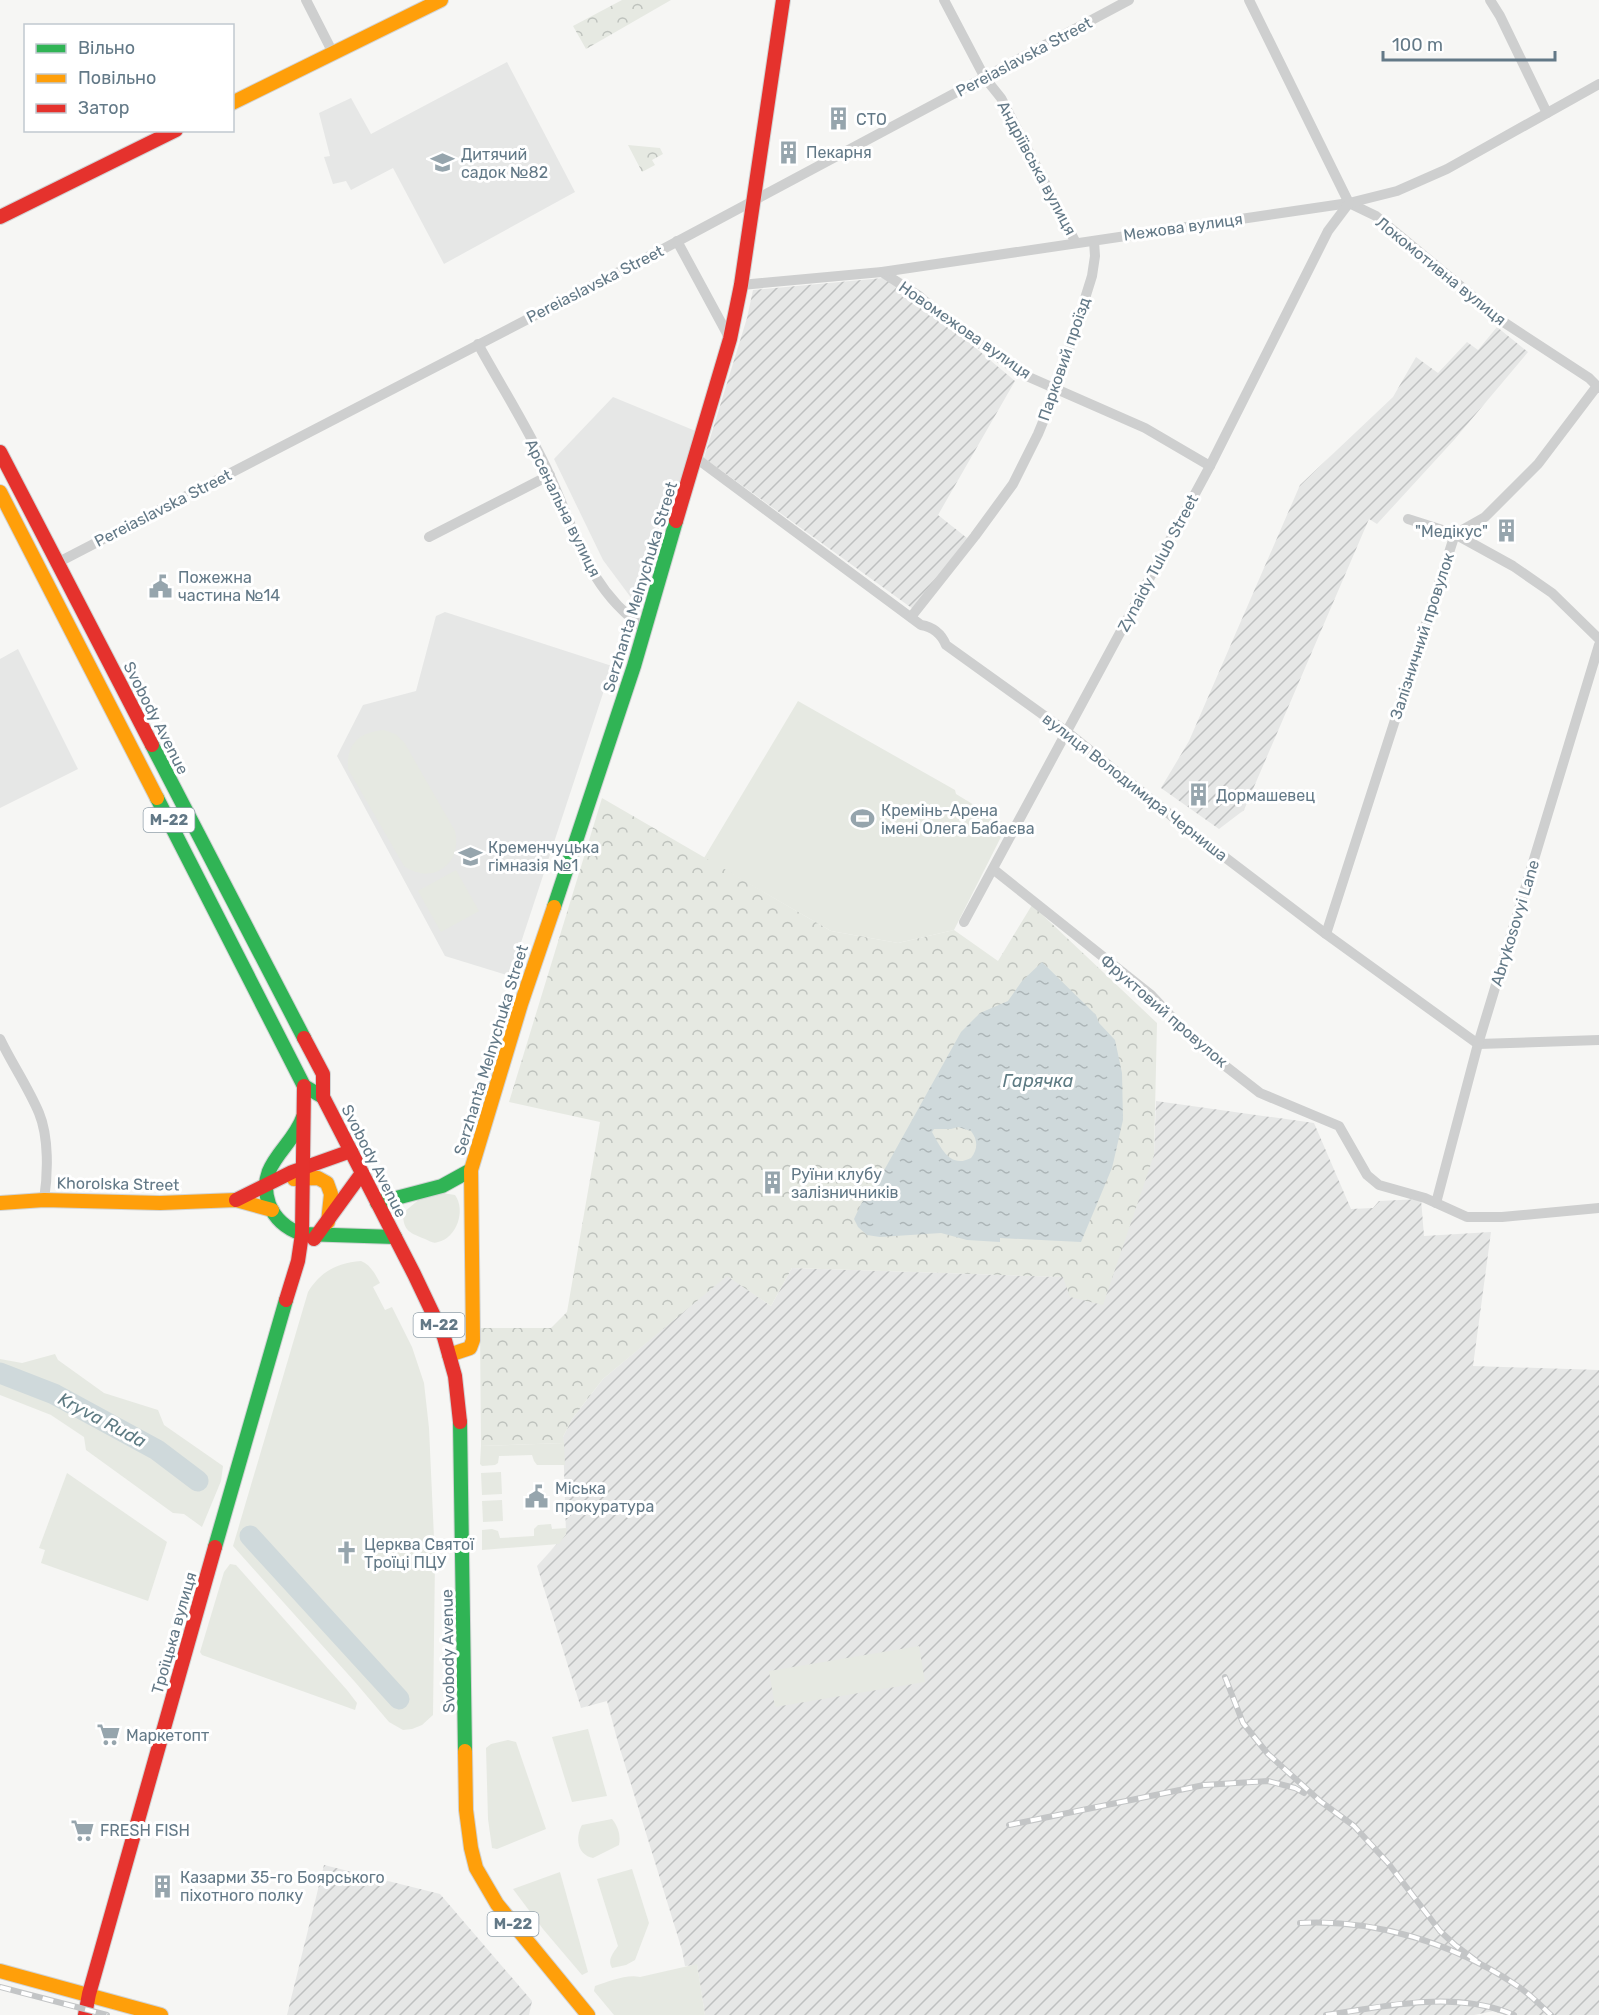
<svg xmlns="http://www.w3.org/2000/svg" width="1599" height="2015" viewBox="0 0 1599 2015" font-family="Rubik,sans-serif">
<defs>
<pattern id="industrial-furrows" width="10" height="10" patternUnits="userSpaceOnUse" patternTransform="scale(1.5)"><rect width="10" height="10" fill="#e6e7e6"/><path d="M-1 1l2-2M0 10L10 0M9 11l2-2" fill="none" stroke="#bec0c0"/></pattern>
<pattern id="park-crowns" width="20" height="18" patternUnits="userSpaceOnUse" patternTransform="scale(1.5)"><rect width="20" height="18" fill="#e6e9e2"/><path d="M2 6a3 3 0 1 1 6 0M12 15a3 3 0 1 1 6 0" fill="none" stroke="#bec2bd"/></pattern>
<pattern id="water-ripples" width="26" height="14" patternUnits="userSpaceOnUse" patternTransform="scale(1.5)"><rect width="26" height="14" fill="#cfd9db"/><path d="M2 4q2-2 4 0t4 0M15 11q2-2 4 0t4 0" fill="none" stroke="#acb5b7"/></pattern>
</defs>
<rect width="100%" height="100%" fill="#f6f6f4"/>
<g fill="#e6e7e6">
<path d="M507,62L575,192L444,264L393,168L351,190L346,181L333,184L324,157L330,156L319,113L351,98L371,134Z"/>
<path d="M613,397L698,432L635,603L603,560L554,459Z"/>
<path d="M445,612L612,666L510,976L445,956L337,756L363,705L416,691L436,616Z"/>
<path d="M18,649L78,769L0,808V659Z"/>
</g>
<g fill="url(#industrial-furrows)">
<path d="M883,278L916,298L1015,381L938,515L967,538L913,609L704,458L747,318L753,290Z"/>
<path d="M1497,327L1528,352L1454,440L1377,524L1369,519L1244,810L1219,829L1161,788L1189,741L1300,485L1393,397L1416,357L1438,373L1467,342L1478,350Z"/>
<path d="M1156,1101L1314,1123L1351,1209L1373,1208L1379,1201L1421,1199L1424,1236L1491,1232L1473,1366L1599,1370V2015H1505L1494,2011L1474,2015H705L697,1965L685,1966L682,1950L617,1739L607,1701L581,1708L537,1566L566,1534L563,1437L572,1419L603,1379L727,1275L771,1306L792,1268L1064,1277L1154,1155Z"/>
<path d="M324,1865L440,1894L532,2001L529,2015H287Z"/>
</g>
<g fill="#e6e9e2">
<path d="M798,701L955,790L956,794L1007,825L954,930L898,943L831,931L704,858Z"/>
<path d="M384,730L395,734L404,742L455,831C463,864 432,886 404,866L348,769C346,743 360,732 384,730Z"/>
<path d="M456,870L479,911L441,932L418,891Z"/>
<path d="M442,1193L455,1195C466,1210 457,1238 438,1242C433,1244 430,1241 425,1239C411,1233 403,1232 403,1213L422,1197Z"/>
<path d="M361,1261C371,1265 375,1274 380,1283L373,1287L385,1310L392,1307L412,1347L424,1383L429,1428L435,1560L433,1715L422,1725L412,1729L403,1730L389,1722L355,1682L233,1546L308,1292C321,1271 337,1263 361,1261Z"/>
<path d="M55,1354L58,1360L104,1393L158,1410L164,1425L223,1466L221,1481L202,1527L184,1514L173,1513L86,1450L84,1437L51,1415L0,1395V1359L22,1363Z"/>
<path d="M564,1443L565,1465H537L534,1461L532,1455L499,1456L498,1463L495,1465L482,1466L480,1464L481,1446Z"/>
<path d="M501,1472L502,1494L482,1495L481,1473Z"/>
<path d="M67,1473L167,1542L148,1601L41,1563L45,1550L39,1548Z"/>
<path d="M502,1500L503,1521L483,1522L482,1501Z"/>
<path d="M551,1524L552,1529L567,1528L566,1534L559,1544L482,1550V1530L492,1529L498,1531L500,1538L534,1536V1529L538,1525Z"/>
<path d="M230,1564L236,1565L347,1690L357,1703L355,1710L202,1655L200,1652L224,1572Z"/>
<path d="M919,1646L925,1682L775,1707L769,1671Z"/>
<path d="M588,1729L607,1796L572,1802L552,1737Z"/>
<path d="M508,1740L516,1742L546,1829L497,1849L492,1848L488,1819L486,1748L491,1744Z"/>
<path d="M612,1819C618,1826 621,1836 619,1845L593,1858C577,1855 575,1837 582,1825Z"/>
<path d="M632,1869L649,1923L635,1960L626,1965L612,1968C607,1960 613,1953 618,1946L597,1879Z"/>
<path d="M560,1872L588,1972L582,1975L543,1929L513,1889Z"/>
<path d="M697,1964L705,2015H614L594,1991L595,1986C608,1982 626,1974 640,1977Z"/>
</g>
<g fill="url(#park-crowns)">
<path d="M622,0H671L586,49L573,26Z"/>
<path d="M628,145L660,148L663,154L652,160L655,165L642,172Z"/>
<path d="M602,798L831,931L898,943L954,930L998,961L1032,905L1157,1023L1154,1155L1103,1305L1070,1297L1063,1277L792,1268L771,1306L727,1276L603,1379L572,1419L563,1437L564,1443L481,1446L480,1328H551L567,1312L600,1122L509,1102Z"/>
</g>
<path fill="url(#water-ripples)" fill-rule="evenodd" d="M1042,962L1096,1015L1099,1023L1115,1040L1122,1073L1123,1120L1112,1168L1081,1242L1000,1238V1242L967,1240L941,1233L880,1237L867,1235L858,1227L854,1219L861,1204L882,1174L961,1032L980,1013L1008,1001L1022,981ZM958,1127L971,1131C978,1140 978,1149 971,1158C950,1169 941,1148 932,1132L934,1129H951Z"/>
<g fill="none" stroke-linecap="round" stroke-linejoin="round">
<g stroke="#cfd9db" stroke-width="21">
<path d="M0,1373L54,1394L157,1450L198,1481"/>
<path d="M250,1536L399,1699"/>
</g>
<defs>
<g id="fast">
<path d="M152,745L304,1038"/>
<path d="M157,798L304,1086L323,1097"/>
<path d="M554,907L634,666L676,521"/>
<path d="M303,1117C292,1149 255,1164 269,1204C275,1219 287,1229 302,1234L395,1237"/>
<path d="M377,1203L442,1186L471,1170"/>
<path d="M460,1422L465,1751"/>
<path d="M215,1547L286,1300"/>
</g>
<g id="slow">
<path d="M232,103L441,0"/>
<path d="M0,492L157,798"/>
<path d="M294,1179L318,1178L327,1183L331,1194L328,1222"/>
<path d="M0,1203L44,1200L160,1203L236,1200L272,1210"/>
<path d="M449,1355L470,1348L473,1340L471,1170L521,1004L554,907"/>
<path d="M465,1751L466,1810L471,1848L476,1868L497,1904L588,2015"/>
<path d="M0,1971L161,2015"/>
</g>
<g id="jam">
<path d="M0,217L176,130"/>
<path d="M0,452L152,745"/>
<path d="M676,521L730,339L741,285L783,0"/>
<path d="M304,1038L323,1074V1097L414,1274L444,1337L455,1376L460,1422"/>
<path d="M236,1200L292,1172L351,1151"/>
<path d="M314,1239L362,1173"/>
<path d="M286,1300L298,1261L302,1234L304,1086"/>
<path d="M85,2015L89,1994L215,1547"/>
</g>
</defs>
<use href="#fast" stroke="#d1d3d4" stroke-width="16"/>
<use href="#slow" stroke="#d1d3d4" stroke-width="16"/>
<use href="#jam" stroke="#d1d3d4" stroke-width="16"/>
<g stroke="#cecfcf" stroke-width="10">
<path d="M306,0L333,53"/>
<path d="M944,0L985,78L1001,98L1076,243"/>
<path d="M1249,0L1349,203L1376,216L1505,323L1589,378L1599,388"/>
<path d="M1490,0L1500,16L1547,113"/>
<path d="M677,241L730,339"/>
<path d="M882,272L919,296L942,316L1022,374L1145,428L1210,466"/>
<path d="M741,285L882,272L1349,203L1397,191L1447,169L1599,84"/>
<path d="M478,344C502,388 530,431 550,476C578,537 587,588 645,629"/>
<path d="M696,458L921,625C933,627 941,633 946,645L1067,732L1193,833L1326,934L1478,1044L1599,1040"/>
<path d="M1408,519L1455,534L1513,566L1552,593L1599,639"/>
<path d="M429,537L550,475"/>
<path d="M55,564L665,248L1129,0"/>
<path d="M911,617L975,536L1013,484L1038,434L1057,388L1092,276L1095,256L1094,241"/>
<path d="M993,869L1151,995L1197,1044L1260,1093L1339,1126L1367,1175L1379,1185L1425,1198L1467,1217H1502L1599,1208"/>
<path d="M964,922L1210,466L1328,231L1349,203"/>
<path d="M1326,934L1455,534L1485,517L1538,464L1597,386"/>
<path d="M0,1039C12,1064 28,1087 39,1113C49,1137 48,1174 44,1200"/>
<path d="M1436,1203L1478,1044L1599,645"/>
</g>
<use href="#fast" stroke="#30b455" stroke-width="14"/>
<use href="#slow" stroke="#ff9f0a" stroke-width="14"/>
<use href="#jam" stroke="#e5322d" stroke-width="14"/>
<defs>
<g id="rail">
<path d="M1225,1677L1243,1723L1268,1754L1320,1801L1354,1826L1388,1863L1440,1931L1455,1945L1479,1963"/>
<path d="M1009,1825L1204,1785L1268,1781L1295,1788L1304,1793"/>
<path d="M1300,1923C1375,1919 1453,1943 1516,1985C1529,1993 1540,2005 1551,2015"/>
<path d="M0,1987L107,2015"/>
<path d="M1326,2015C1387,2006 1455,1990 1514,2015"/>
</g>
</defs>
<use href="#rail" stroke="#c3c5c6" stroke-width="6"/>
<use href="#rail" stroke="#fff" stroke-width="4" stroke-dasharray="11" stroke-linecap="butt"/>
</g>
<defs>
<symbol id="building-bare" viewBox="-9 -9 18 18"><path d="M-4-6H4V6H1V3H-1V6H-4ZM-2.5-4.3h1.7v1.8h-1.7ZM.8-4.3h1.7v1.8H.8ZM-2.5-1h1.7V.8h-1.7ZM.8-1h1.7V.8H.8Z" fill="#96a5ad" stroke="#fff" stroke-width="2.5" paint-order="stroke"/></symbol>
<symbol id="school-bare" viewBox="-9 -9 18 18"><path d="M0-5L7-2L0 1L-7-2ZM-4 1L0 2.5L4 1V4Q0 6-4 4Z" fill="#96a5ad" stroke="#fff" stroke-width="2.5" paint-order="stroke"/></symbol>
<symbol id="civic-bare" viewBox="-9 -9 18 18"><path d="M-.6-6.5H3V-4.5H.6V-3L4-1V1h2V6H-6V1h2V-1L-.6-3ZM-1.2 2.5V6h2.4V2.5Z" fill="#96a5ad" stroke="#fff" stroke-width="2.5" paint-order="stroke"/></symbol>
<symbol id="stadium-bare" viewBox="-9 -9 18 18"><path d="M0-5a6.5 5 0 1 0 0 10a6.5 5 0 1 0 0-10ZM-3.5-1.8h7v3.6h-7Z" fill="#96a5ad" stroke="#fff" stroke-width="2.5" paint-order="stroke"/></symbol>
<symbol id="church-bare" viewBox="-9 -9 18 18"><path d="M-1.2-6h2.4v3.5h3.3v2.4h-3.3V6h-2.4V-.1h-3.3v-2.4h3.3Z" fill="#96a5ad" stroke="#fff" stroke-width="2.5" paint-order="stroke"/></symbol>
<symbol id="supermarket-bare" viewBox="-9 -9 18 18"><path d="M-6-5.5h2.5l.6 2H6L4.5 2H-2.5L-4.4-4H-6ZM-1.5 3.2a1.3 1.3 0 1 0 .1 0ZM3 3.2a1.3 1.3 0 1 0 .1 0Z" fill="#96a5ad" stroke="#fff" stroke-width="2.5" paint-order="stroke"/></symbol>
</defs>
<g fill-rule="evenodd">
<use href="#building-bare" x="822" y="102" width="33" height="33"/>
<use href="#building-bare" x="772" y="136" width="33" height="33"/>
<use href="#school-bare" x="426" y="146" width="33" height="33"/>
<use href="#building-bare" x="1490" y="514" width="33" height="33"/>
<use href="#civic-bare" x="144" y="570" width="33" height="33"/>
<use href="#building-bare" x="1182" y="778" width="33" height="33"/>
<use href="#stadium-bare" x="846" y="802" width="33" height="33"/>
<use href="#school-bare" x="454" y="840" width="33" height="33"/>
<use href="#building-bare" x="756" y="1166" width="33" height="33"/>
<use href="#civic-bare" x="520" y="1480" width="33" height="33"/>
<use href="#church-bare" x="330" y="1536" width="33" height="33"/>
<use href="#supermarket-bare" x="92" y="1718" width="33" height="33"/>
<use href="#supermarket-bare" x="66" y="1814" width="33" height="33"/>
<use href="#building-bare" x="146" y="1870" width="33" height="33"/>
</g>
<g text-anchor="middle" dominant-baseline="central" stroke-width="6" stroke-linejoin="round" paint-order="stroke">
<g fill="#fff" stroke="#92a1ab" stroke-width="1.5">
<rect x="143.5" y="808" width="51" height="24" rx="4.5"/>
<rect x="413.5" y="1313" width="51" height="24" rx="4.5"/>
<rect x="487.5" y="1912" width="51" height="24" rx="4.5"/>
</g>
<g font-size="15" font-weight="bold" fill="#637987">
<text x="169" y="820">М-22</text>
<text x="439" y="1325">М-22</text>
<text x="513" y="1924">М-22</text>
</g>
<g font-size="16" fill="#637987" stroke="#fff">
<text transform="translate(1024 57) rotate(-28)">Pereiaslavska Street</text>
<text transform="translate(1037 168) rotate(62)">Андріївська вулиця</text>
<text transform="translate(1183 227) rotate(-8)">Межова вулиця</text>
<text transform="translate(1441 271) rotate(39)">Локомотивна вулиця</text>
<text transform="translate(595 284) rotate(-27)">Pereiaslavska Street</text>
<text transform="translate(965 330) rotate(35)">Новомежова вулиця</text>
<text transform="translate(1064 359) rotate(-71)">Парковий проїзд</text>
<text transform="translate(163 508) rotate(-27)">Pereiaslavska Street</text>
<text transform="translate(563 508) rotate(64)">Арсенальна вулиця</text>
<text transform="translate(1158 563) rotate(-62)">Zynaidy Tulub Street</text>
<text transform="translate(640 587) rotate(-73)">Serzhanta Melnychuka Street</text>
<text transform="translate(1422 636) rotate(-72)">Залізничний провулок</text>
<text transform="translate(156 718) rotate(63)">Svobody Avenue</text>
<text transform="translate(1135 787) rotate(38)">вулиця Володимира Черниша</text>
<text transform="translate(1515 923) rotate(-73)">Abrykosovyi Lane</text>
<text transform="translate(1164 1011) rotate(41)">Фруктовий провулок</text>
<text transform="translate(491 1050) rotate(-73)">Serzhanta Melnychuka Street</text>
<text transform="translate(374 1161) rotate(63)">Svobody Avenue</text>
<text transform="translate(118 1184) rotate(1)">Khorolska Street</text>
<text transform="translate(174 1633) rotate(-74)">Троїцька вулиця</text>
<text transform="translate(448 1651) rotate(-91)">Svobody Avenue</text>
</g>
<g font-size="16" fill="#637987" stroke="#fff" text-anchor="start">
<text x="856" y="119">СТО</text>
<text x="806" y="152">Пекарня</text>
<text x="461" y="154">Дитячий<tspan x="461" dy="18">садок №82</tspan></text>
<text x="1488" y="531" text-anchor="end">"Медікус"</text>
<text x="178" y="577">Пожежна<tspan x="178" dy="18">частина №14</tspan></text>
<text x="1216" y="795">Дормашевец</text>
<text x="881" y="810">Кремінь-Арена<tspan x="881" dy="18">імені Олега Бабаєва</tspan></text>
<text x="488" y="847">Кременчуцька<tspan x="488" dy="18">гімназія №1</tspan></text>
<text x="791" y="1174">Руїни клубу<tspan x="791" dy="18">залізничників</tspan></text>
<text x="555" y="1488">Міська<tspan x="555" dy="18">прокуратура</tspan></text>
<text x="364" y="1544">Церква Святої<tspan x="364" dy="18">Троїці ПЦУ</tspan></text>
<text x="126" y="1735">Маркетопт</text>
<text x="100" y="1830">FRESH FISH</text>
<text x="180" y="1877">Казарми 35-го Боярського<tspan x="180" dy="18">піхотного полку</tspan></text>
</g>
<g font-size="18" font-style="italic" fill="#5e7b83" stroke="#fff">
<text x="1038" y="1081">Гарячка</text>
<text transform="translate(102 1420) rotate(28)">Kryva Ruda</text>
</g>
</g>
<rect x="24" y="24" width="210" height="108" fill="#ffffff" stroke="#c1c9cf" stroke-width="1.5"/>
<rect x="36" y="44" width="30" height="9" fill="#30b455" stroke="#c1c9cf" stroke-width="1.5"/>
<text x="78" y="54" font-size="18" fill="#637987">Вільно</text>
<rect x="36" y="74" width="30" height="9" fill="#ff9f0a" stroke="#c1c9cf" stroke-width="1.5"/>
<text x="78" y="84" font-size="18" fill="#637987">Повільно</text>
<rect x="36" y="104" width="30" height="9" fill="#e5322d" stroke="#c1c9cf" stroke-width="1.5"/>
<text x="78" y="114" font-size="18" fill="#637987">Затор</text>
<path d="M1383 51v9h172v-9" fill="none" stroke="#637987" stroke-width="3"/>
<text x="1392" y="51" font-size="18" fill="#637987" stroke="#ffffff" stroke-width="4.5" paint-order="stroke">100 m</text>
</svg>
